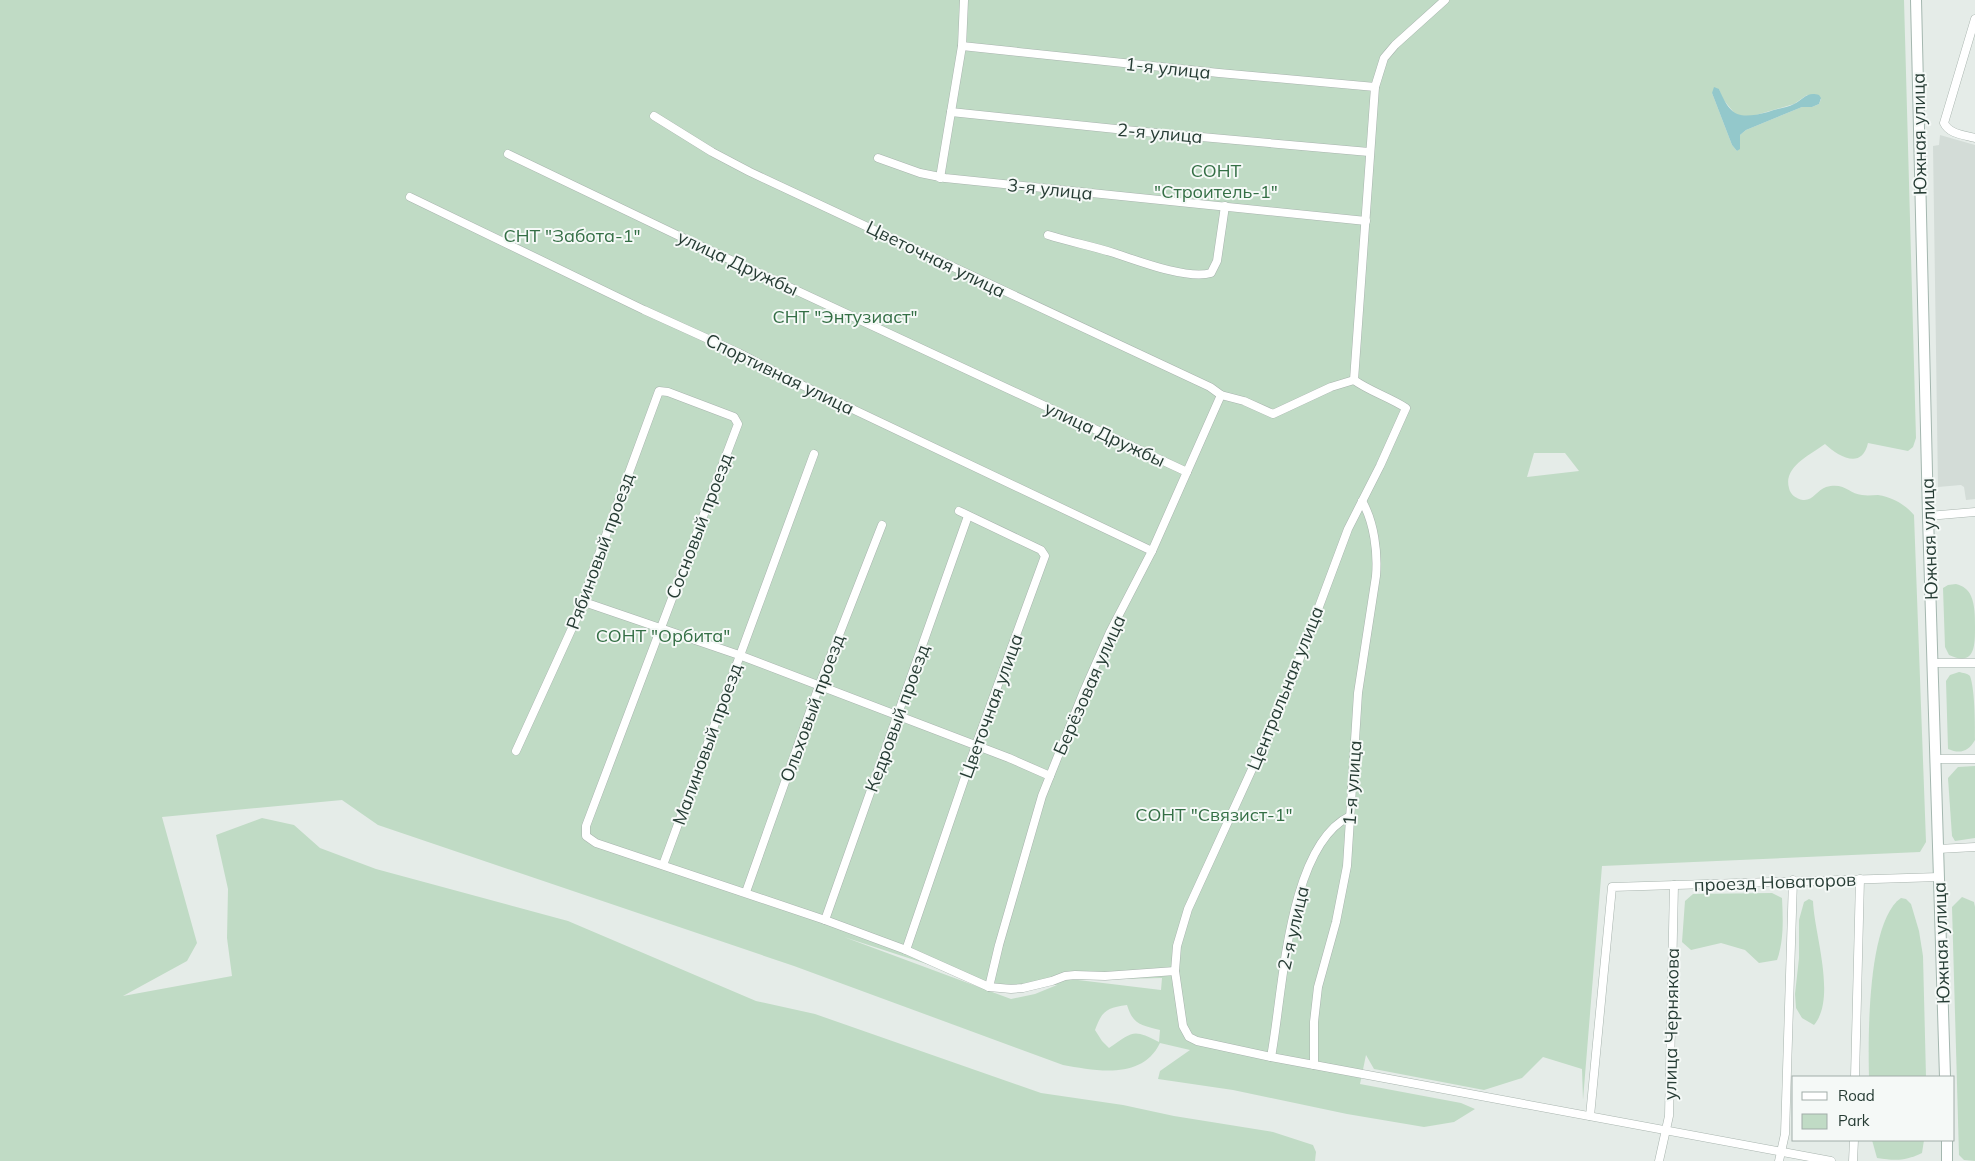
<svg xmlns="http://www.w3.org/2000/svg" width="1975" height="1161" viewBox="0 0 1975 1161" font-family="Mulish,sans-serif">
<rect width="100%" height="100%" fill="#e5ece8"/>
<path fill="#d3dcd7" d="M1940,135L1975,145V499L1966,500L1964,487L1961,485L1938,487L1933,146L1939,145Z"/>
<g fill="#c0dbc5" fill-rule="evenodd">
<path d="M0,0H1904L1916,438L1913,447L1908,451L1868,443C1862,470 1839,457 1825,444C1810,455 1783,467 1789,488C1790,494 1796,499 1803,500C1813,501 1817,490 1826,487C1845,482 1849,494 1862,495C1868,496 1873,495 1878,495C1892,497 1906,505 1914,515L1926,842L1920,852L1602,866L1583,1100L1582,1069L1543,1057L1522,1078L1484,1090L1374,1069L1366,1055L1360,1084L1461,1103L1475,1109L1454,1122L1424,1127L1347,1114L1233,1090L1158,1079L1160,1071L1190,1050L1160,1043C1142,1080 1097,1071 1063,1065L794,966L378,825L342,800L162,817L197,943L187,961L123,996L232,976L227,938L228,889L216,835L262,818L294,825L320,848L376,869L568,921L756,1001L815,1014L1041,1093L1123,1105L1174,1116L1273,1132L1313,1145L1316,1152L1315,1161H0ZM1719,89L1722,98L1736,115L1746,118L1794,104L1807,95L1821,99L1819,104L1812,107H1802L1746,130L1740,135V148L1737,151L1732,145L1712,93ZM1534,453H1565L1579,471L1527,477ZM844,937L988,984L1057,985L1035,994L1011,999ZM1162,978L1161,990L1078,980ZM1127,1005C1133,1025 1141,1025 1160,1030L1159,1042C1132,1028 1133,1032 1109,1048L1102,1041L1095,1030C1102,1011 1106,1008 1127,1005Z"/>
<path d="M1956,584C1963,586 1968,589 1971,596C1975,605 1975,617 1975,627C1975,646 1975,667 1949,655L1945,647L1943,588L1948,585Z"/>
<path d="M1959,672C1963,673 1967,673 1970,676C1975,690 1975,724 1975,740C1968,752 1960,754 1948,749L1946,681L1950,675Z"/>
<path d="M1975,766V838L1955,841L1952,836L1948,778L1958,767Z"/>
<path d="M1772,893L1782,898C1783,919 1784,941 1777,960L1759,963L1745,950L1721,943L1691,950L1682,942L1685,901L1693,894Z"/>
<path d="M1962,897L1974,902L1975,907V1161L1964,1160L1959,1155L1952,907Z"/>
<path d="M1901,898L1906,899L1911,904L1919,931L1923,956L1926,1077H1869C1868,1039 1867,921 1901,898Z"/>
<path d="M1809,899L1813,901C1814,933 1837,998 1814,1025L1802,1018L1796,1008L1795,994L1799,958V920L1804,902Z"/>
<path d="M1872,1140H1924L1922,1153C1905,1161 1896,1161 1877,1158Z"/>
</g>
<path fill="#93c8cb" d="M1714,87L1719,89C1731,118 1740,119 1768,112C1776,109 1786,108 1794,104C1804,99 1807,91 1819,95L1821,98L1819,104L1812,107H1802L1746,130L1740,135V149L1737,151L1732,145L1712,93Z"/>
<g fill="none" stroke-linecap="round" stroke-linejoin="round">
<defs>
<g id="street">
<path d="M1445,0L1395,45L1384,58L1375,87L1354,380C1369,391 1389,397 1406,408L1380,466L1348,529L1286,695L1188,909L1177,946L1175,971L1183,1026L1189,1037L1197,1041L1271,1057L1831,1161"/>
<path d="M1975,19L1944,123C1949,134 1964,135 1975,138"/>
<path d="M962,46L1219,73L1375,87"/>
<path d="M951,112L1145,132L1369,152"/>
<path d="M654,116L712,152L750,172L1210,387L1221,395L1244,401L1273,414L1331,387L1354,380"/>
<path d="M508,154L677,235L1187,472"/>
<path d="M878,158L920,173L945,178L1366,221"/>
<path d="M940,178L962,46L964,0"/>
<path d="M410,197L644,310L739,353L787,378L1152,551"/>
<path d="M1048,235C1070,242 1092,246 1114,253C1138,261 1188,280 1211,273L1217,261L1225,206"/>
<path d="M1928,516L1975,512"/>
<path d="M584,602L739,655L1009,758L1050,776"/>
<path d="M1933,663H1975"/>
<path d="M516,751L584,602L591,576L659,391L668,392L734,417L738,424L586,826V836L596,843L825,920L906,950L989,987L1011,989L1023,988L1052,981L1065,976L1075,975L1105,976L1175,971"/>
<path d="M1936,759H1975"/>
<path d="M1938,849L1975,847"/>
<path d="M663,865L814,454"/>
<path d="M746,892L819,686L882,525"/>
<path d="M825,920L968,516"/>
<path d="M906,950L976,745L1045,556L1041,550L959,511"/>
<path d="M989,987L999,945L1042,796L1084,691L1110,632L1152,551L1221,395"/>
<path d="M1271,1057C1283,995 1287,846 1350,816"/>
<path d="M1314,1065V1022L1318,987L1336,922L1347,866L1358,693L1376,576C1378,552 1374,522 1362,501"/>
<path d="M1855,1077L1860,879"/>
<path d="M1590,1116L1612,887L1939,877"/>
<path d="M1659,1161L1669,1116L1674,885"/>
<path d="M1779,1161L1785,1134L1793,880"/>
<path d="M1853,1161L1854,1140"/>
</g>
<g id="secondary">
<path d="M1916,0L1928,516L1945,1077"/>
<path d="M1947,1161V1140"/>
</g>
</defs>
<use href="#street" stroke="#a8b4ae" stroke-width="9"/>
<use href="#secondary" stroke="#a4b7af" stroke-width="12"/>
<use href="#street" stroke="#fff" stroke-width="8"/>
<use href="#secondary" stroke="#fff" stroke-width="10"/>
</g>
<g text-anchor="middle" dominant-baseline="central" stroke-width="4" stroke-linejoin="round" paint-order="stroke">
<g font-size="18" fill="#263c34" stroke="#f5f9f7">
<text transform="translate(1168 68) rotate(6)">1-я улица</text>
<text transform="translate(1160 133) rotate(5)">2-я улица</text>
<text transform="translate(1919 134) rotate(-91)">Южная улица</text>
<text transform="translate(1050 189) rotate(6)">3-я улица</text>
<text transform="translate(936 259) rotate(26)">Цветочная улица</text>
<text transform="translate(738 263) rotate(25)">улица Дружбы</text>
<text transform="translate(780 374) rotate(26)">Спортивная улица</text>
<text transform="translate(1105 434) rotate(25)">улица Дружбы</text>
<text transform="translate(699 526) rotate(-69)">Сосновый проезд</text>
<text transform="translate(1929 539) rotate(-92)">Южная улица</text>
<text transform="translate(600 551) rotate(-70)">Рябиновый проезд</text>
<text transform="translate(1089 685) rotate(-66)">Берёзовая улица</text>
<text transform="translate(1285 688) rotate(-68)">Центральная улица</text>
<text transform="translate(991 706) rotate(-70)">Цветочная улица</text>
<text transform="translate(812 708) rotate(-70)">Ольховый проезд</text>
<text transform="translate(897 718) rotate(-70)">Кедровый проезд</text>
<text transform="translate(707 744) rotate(-70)">Малиновый проезд</text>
<text transform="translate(1352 783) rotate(-86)">1-я улица</text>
<text transform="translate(1775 882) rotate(-2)">проезд Новаторов</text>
<text transform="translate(1293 928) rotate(-77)">2-я улица</text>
<text transform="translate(1941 943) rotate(-92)">Южная улица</text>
<text transform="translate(1671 1024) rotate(-89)">улица Чернякова</text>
</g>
<g font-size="18" fill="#346f45" stroke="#f5f9f7">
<text x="1216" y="170">СОНТ<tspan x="1216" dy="21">"Строитель-1"</tspan></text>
<text x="572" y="235">СНТ "Забота-1"</text>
<text x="845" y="316">СНТ "Энтузиаст"</text>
<text x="663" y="635">СОНТ "Орбита"</text>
<text x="1214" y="814">СОНТ "Связист-1"</text>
</g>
</g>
<rect x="1792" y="1076" width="162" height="65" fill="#f5f9f7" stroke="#a2ada9"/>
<rect x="1802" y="1092" width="25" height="8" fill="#ffffff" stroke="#a2ada9"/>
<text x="1838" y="1101" font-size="15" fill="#263c34">Road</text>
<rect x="1802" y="1114" width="25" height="15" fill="#c0dbc5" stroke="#a2ada9"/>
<text x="1838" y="1126" font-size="15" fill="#263c34">Park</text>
</svg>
